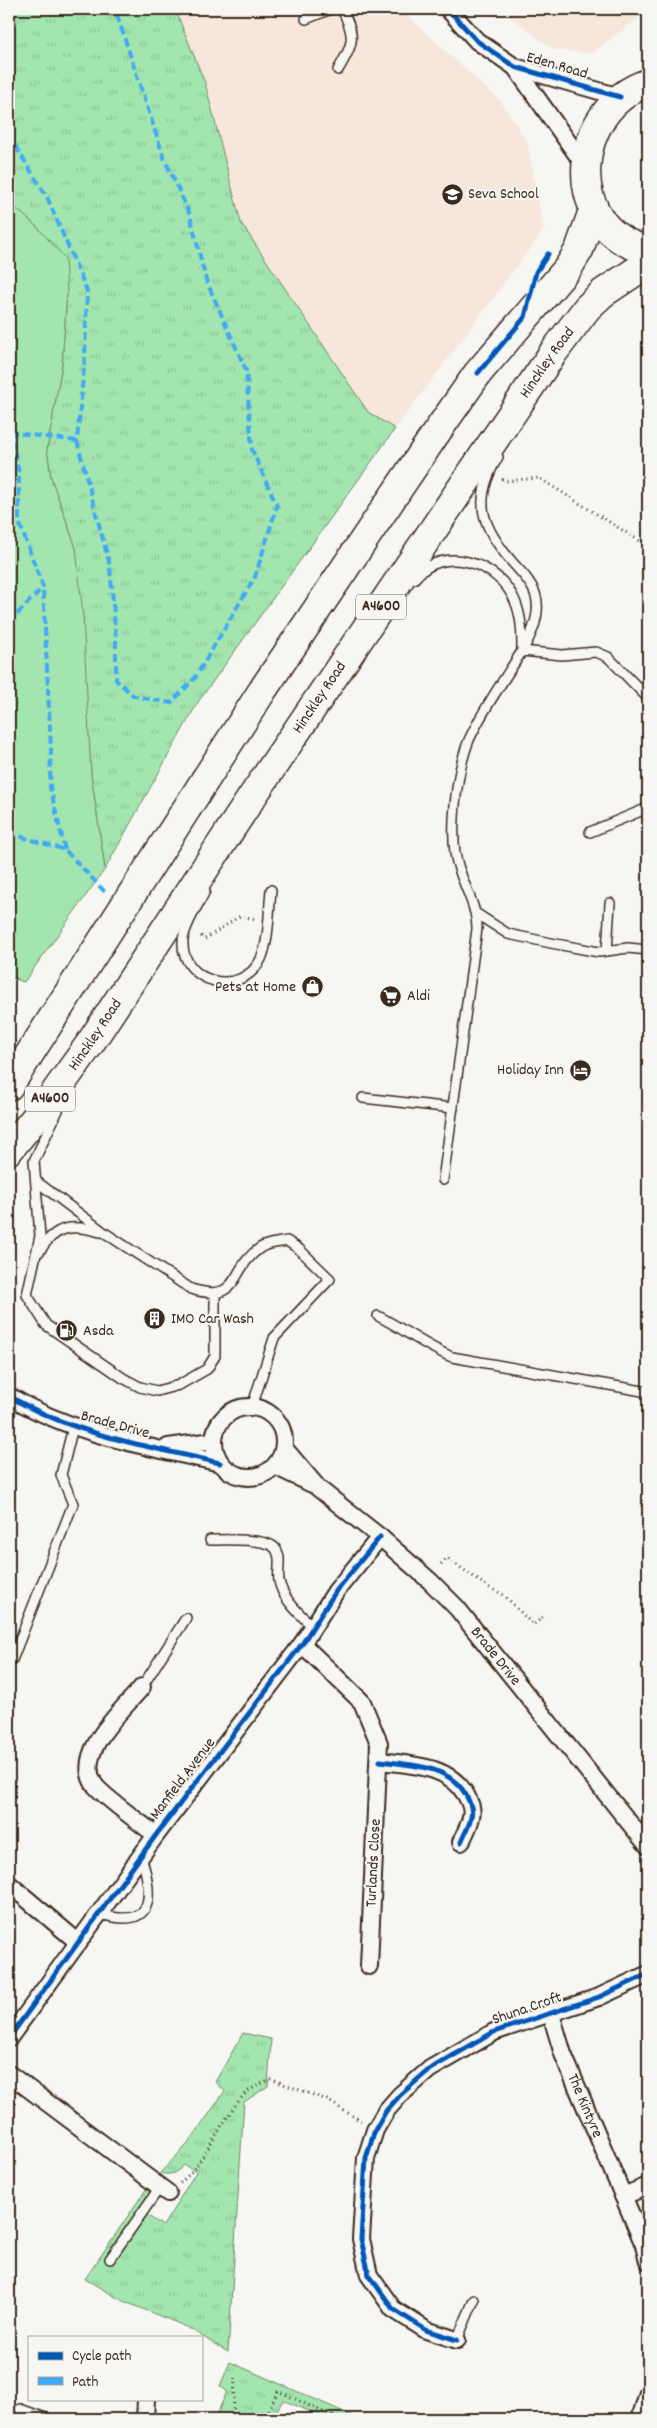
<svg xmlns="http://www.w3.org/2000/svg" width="657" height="2428" viewBox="0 0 657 2428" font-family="Dekko,sans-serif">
<defs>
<pattern id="grass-tufts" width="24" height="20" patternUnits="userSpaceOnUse" patternTransform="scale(1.25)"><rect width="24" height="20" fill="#a3e5af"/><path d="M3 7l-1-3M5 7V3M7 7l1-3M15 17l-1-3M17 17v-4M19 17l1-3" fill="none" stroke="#8dc596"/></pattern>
</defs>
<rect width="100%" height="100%" fill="#f6f6f2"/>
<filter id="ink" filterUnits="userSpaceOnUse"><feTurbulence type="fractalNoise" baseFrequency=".02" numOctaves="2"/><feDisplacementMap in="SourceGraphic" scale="10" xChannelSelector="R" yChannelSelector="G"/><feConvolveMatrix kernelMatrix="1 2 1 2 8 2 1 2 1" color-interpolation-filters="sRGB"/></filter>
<g filter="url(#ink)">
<g fill="#f6e6dc">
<path d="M175,9H402L405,14L501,102L527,141L544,230L395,429L368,412L241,223L205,83Z"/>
<path d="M500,9H648V11L592,53L554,50Z"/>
</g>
<g fill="url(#grass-tufts)" stroke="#6f8866">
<path d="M9,9H175L205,83L241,223L368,412L395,429L198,702L105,869L91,774L76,548L51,478L47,449L62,364L67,292L38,228L9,202Z"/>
<path d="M243,2033L271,2039L268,2086L244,2102L228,2352L187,2327L123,2301L85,2279L147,2188C154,2198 152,2205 147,2215L163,2226L196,2172L184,2165C176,2173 171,2176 160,2173L188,2144L225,2091L215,2082Z"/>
<path d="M230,2362L360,2419H327L283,2400L272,2419H215L227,2391L220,2386Z"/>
</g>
<path fill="#a3e5af" stroke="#6f8866" d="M9,202L38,228L65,258L67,292L62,364L47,449L51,478L76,548L83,616L91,774L105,869L24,982L9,977Z"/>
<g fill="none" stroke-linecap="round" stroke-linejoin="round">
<defs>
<g id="service">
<path d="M306,19L331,9"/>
<path d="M338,70C354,42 356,38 342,9"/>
<path d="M414,579C443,543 499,563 515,601C522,617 522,634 522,651C532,634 542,613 535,593C530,580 520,571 512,562C481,526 472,500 498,457"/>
<path d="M590,832L648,808"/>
<path d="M205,891C198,906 185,924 183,940C180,983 241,999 261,959C269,942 269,909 271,890"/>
<path d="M477,914L508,934L551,943L599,952L628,948L648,950"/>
<path d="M607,951L610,903"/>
<path d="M363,1098L453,1108"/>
<path d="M61,1104L34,1161L40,1236L27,1295L46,1325L123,1378L140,1387L157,1391L179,1385L207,1369L215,1356V1294"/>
<path d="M443,1180L477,929C477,902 459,880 455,853C451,821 457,770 469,740C483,709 504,680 522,651L562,655L596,652L608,657L648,698"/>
<path d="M36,1181L105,1233L191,1289C242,1304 228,1270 260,1248C267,1243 278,1243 287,1241L299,1249L330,1279L274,1338L252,1407"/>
<path d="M39,1252C55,1225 73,1224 100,1232"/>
<path d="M378,1316C404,1329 425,1346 452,1357L648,1392"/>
<path d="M210,1540C224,1540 264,1538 274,1547C283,1555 277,1571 279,1581C283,1600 300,1614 313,1627"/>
<path d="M9,1658L12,1660L73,1504L61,1475L73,1427"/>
<path d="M142,1687L186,1618"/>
<path d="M100,1914C155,1930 154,1897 141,1856"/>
<path d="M110,2259L160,2187"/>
<path d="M457,2340L474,2300"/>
<path d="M20,2409L48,2419"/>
</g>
<g id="minor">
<path d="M448,9L477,41L515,67L620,97"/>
<path d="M515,67L585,166"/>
<path d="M9,1396C74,1435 147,1446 220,1463"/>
<circle cx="249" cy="1442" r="35"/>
<path d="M168,1447L213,1441"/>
<path id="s1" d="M284,1448L318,1488L380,1537L430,1581L457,1608L648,1846"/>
<path d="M275,1466L312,1484"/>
<path d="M302,1644L362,1702L379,1743L369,1966"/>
<path d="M142,1687C123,1710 74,1752 94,1784C101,1795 143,1825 156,1835"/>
<path d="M380,1761C411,1765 449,1765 466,1795C470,1803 473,1809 471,1817C470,1825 464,1835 461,1842"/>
<path d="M9,1884L79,1943"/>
<path id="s2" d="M551,2014L563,2054L644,2245L648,2261"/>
<path d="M9,2038L156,1835L302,1644L336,1591L380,1537"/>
<path d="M9,2074L168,2193"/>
<path d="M623,2196L648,2186"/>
<path d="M457,2340L426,2330L393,2309L369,2275L361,2239L366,2158L375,2130L386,2111L400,2095L430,2069L494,2032L599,1997L648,1974"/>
<path d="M145,2419L146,2399"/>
<path d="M640,2419L648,2393"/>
</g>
<g id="trunk">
<path d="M648,83C570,108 561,231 648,250"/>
<path d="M9,1086L264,688L434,436L478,373L568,268L579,250L594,208"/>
<path id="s3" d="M9,1150L49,1101L89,1045L252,797L553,353L587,308L603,293L648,263"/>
</g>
</defs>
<use href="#service" stroke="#3b2a1e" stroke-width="12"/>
<use href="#minor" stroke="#3b2a1e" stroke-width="20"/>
<use href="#trunk" stroke="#3b2a1e" stroke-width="31"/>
<g stroke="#3b2a1e" stroke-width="3" stroke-dasharray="1 4" stroke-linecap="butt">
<path d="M502,479L506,481L539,478L643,543"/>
<path d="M201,936L205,939L240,916L256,919"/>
<path d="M441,1564L447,1558L488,1587L504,1595L533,1625L543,1617"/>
<path d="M180,2183C208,2159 219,2122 244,2095C250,2088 262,2084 270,2079L327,2100L361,2121"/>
<path d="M233,2419L235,2377"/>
<path d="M264,2419L278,2391L332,2416"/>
<path d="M335,2419L332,2416L340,2419"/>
</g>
<use href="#service" stroke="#f6f6f2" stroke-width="9"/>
<use href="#minor" stroke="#f6f6f2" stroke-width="16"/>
<use href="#trunk" stroke="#f6f6f2" stroke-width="28"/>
<g stroke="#3fa9f5" stroke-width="4" stroke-dasharray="8 4" stroke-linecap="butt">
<path d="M9,136L47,197L87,291L85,356L77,441L110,566L116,639V680L134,696L171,703L195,678L255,577L277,506L252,450L246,370L206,280L190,215L164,158L115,9"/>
<path d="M9,381L11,432L19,473V522L43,587L51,750L50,787L65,850"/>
<path d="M9,432L77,441"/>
<path d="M9,623L43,587"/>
<path d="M9,833L65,850L107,894"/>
</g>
<defs>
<g id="cycleway">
<path d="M448,9L477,41L515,67L620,97"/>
<path d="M478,373L525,317L536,272L548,254"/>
<path d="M9,1396C74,1435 147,1446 220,1463"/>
<path d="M380,1761C411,1765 449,1765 466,1795C470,1803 473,1809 471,1817C470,1825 464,1835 461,1842"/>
<path d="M9,2038L156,1835L302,1644L336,1591L380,1537"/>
<path d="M457,2340L426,2330L393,2309L369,2275L361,2239L366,2158L375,2130L386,2111L400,2095L430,2069L494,2032L599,1997L648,1974"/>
</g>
</defs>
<use href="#cycleway" stroke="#f6f6f2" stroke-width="8"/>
<use href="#cycleway" stroke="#0057b8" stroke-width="5"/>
</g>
</g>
<defs>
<symbol id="school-disc" viewBox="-11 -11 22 22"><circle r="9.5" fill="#3b2a1e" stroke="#f6f6f2"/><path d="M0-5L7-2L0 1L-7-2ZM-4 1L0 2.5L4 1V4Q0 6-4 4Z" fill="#fff"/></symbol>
<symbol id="shop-disc" viewBox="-11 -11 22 22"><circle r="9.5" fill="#3b2a1e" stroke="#f6f6f2"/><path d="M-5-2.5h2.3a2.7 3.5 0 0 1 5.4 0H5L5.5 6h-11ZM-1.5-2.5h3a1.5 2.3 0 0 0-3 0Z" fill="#fff"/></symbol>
<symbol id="supermarket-disc" viewBox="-11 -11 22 22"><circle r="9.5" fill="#3b2a1e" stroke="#f6f6f2"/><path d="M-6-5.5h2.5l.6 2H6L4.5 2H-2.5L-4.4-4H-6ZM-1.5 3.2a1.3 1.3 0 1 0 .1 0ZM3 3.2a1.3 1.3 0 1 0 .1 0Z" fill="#fff"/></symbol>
<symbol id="hotel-disc" viewBox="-11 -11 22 22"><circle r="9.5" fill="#3b2a1e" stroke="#f6f6f2"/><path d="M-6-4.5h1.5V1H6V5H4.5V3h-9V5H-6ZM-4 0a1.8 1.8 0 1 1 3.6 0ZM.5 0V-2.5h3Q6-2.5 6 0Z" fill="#fff"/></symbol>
<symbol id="building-disc" viewBox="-11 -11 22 22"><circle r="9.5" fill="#3b2a1e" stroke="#f6f6f2"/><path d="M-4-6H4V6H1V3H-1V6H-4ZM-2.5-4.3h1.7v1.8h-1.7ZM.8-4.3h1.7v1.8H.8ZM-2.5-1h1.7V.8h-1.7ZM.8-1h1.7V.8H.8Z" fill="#fff"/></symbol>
<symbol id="fuel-disc" viewBox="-11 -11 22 22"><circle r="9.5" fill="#3b2a1e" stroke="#f6f6f2"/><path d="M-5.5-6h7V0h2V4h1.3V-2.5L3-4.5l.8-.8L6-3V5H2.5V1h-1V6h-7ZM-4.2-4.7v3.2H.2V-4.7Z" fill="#fff"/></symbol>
</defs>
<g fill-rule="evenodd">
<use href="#school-disc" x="440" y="182" width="25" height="25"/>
<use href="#shop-disc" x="300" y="974" width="25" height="25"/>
<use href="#supermarket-disc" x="378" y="984" width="25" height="25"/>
<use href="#hotel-disc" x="568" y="1058" width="25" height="25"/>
<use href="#building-disc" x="142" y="1306" width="25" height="25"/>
<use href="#fuel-disc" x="54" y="1318" width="25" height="25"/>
</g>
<g text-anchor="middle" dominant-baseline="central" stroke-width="4" stroke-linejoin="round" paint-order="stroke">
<g fill="#f6f6f2" stroke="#73675e" stroke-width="1">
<rect x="356" y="594.5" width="50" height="25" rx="4"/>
<rect x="25" y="1086.5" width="50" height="25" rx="4"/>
</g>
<g font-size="15" font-weight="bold" fill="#3b2a1e">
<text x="381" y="607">A4600</text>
<text x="50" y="1099">A4600</text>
</g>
<g font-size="16" fill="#3b2a1e" stroke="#f6f6f2">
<text transform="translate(557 66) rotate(16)">Eden Road</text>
<text stroke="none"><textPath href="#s3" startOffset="954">Hinckley Road</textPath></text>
<text stroke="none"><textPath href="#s3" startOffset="549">Hinckley Road</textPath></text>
<text stroke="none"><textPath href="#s3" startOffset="144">Hinckley Road</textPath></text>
<text transform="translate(115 1425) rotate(15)">Brade Drive</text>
<text stroke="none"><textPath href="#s1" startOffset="298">Brade Drive</textPath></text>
<text transform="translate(183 1779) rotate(-53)">Manfield Avenue</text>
<text transform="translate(374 1863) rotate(-87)">Turlands Close</text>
<text transform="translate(527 2009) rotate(-19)">Shuna Croft</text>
<text stroke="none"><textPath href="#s2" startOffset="98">The Kintyre</textPath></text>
</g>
<g font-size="16" fill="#3b2a1e" stroke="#f6f6f2" text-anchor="start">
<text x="468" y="194">Seva School</text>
<text x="296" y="987" text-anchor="end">Pets at Home</text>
<text x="407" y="996">Aldi</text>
<text x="564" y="1070" text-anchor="end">Holiday Inn</text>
<text x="171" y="1319">IMO Car Wash</text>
<text x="83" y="1331">Asda</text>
</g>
</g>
<rect width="657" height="2428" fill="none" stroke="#f6f6f2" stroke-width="30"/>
<rect x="15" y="15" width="627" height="2398" fill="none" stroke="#3b2a1e" stroke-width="2" filter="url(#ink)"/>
<rect x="28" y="2336" width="175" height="65" fill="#f6f6f2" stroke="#aba49d"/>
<rect x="38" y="2352" width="25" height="8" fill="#0057b8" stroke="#aba49d"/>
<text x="72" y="2360" font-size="15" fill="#3b2a1e">Cycle path</text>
<rect x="38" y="2377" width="25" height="8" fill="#3fa9f5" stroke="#aba49d"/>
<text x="72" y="2386" font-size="15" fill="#3b2a1e">Path</text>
</svg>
